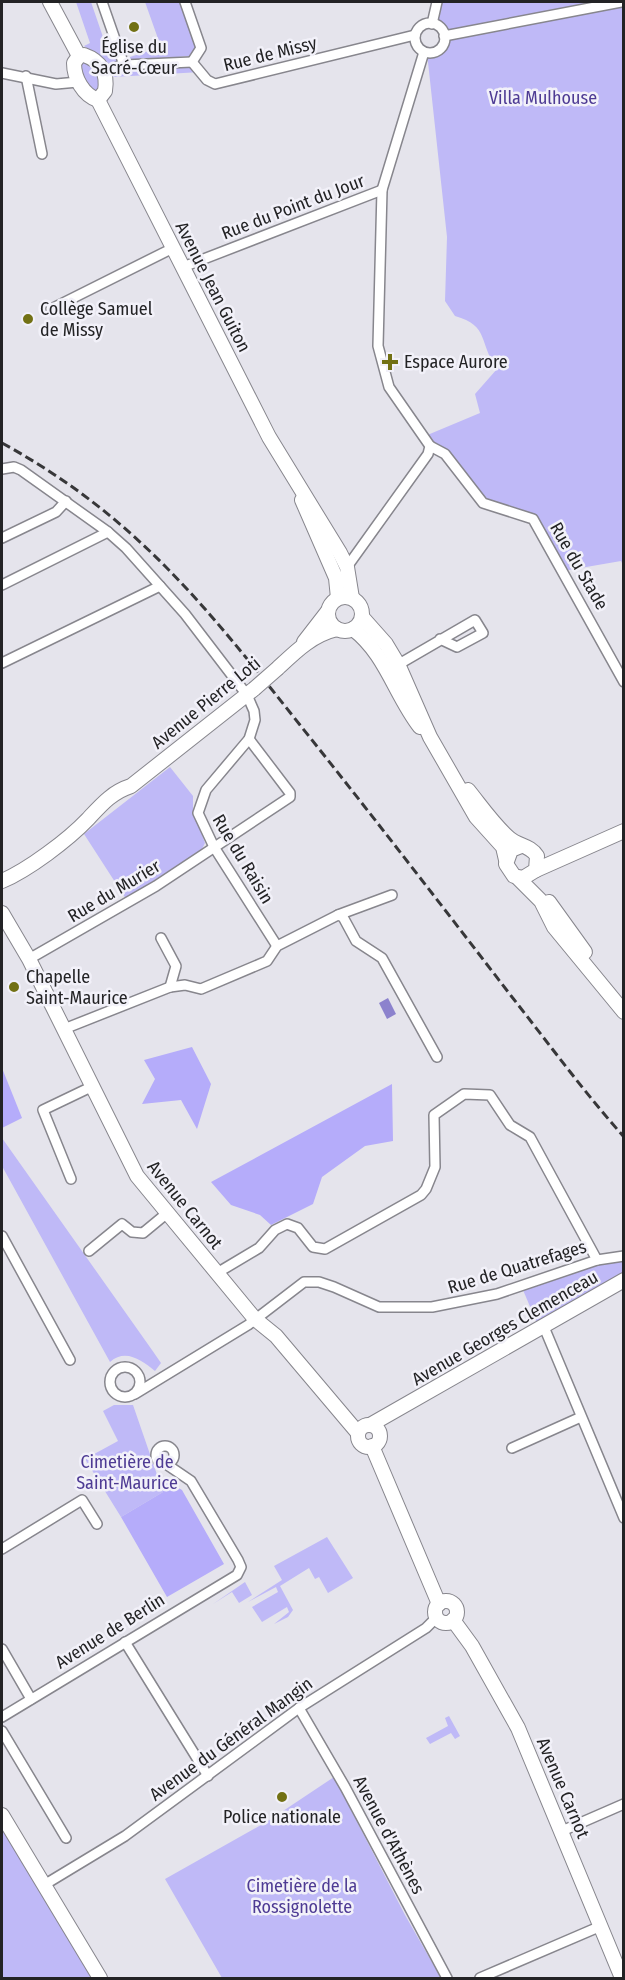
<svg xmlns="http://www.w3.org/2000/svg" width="625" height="1980" viewBox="0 0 625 1980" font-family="'Fira Sans Condensed',sans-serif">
<rect width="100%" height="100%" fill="#e5e4ec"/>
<g fill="#bfb9f7">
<path d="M76,2H91L103,37L112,32L124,65L192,62L201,72L113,77L106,61L84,46L90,43Z"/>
<path d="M145,2H185L201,48L189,56L129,61L127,58L161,47Z"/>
<path d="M437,2H623V565L621,561L563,571L533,519L483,503L425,436L480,413L475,394L497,369C478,342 490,326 455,316L445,301L447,237L427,53L439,50L444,42L443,31L436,25Z"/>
<path d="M76,58L100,64L105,91L90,96Z"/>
<path d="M170,767L193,796V810L205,843L202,849L126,899L84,834Z"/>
<path d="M2,1138L152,1350L161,1363L155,1371C142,1361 126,1348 110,1362L2,1166Z"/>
<path d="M615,1260L623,1261V1272L537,1323L523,1290Z"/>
<path d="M114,1405H133L163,1492L121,1517L85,1459L118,1441L103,1411Z"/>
<path d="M327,1537L353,1578L328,1593L319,1577L315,1579L309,1568L280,1586L293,1610L288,1617L274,1624L289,1612L287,1607L262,1622L252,1607L278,1592L276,1587L248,1602L282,1580L274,1566Z"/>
<path d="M245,1582L252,1595L239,1603L232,1592L213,1604Z"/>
<path d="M449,1716L460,1736L455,1739L451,1733L430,1744L426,1738L448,1726L445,1718Z"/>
<path d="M334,1777L405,1915L441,1978H222L165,1879L268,1821Z"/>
<path d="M2,1828L93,1978H2Z"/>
</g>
<g fill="#b5acfa">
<path d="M192,1047L211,1084L197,1129L181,1100L142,1104L155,1079L144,1060Z"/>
<path d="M2,1068L22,1118L2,1128Z"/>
<path d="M392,1084L393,1141L365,1146L322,1177L313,1204L271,1225L260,1215L231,1205L211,1182Z"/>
<path d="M159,1476L182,1490L224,1564L167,1597L121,1517L163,1492Z"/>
</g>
<path fill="#8c82cd" d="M388,998L396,1014L387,1019L379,1003Z"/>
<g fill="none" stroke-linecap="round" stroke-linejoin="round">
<defs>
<g id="street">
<path d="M102,2L124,65"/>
<path d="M185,2L201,48L192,62"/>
<circle cx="430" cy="38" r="15"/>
<path d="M432,24L437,2"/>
<path d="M444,36L621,2"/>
<path d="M192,62L207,80L215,84L415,35"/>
<path d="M105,71L124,65L192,62"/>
<path d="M2,73L56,84L78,82"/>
<path d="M26,76L42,154"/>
<path d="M183,267L382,190"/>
<path d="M51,309L173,248"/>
<path d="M430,446L445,454L483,503L533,519L624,682"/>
<path d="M2,469L14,467L21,470L108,532L126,548L185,614L247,695L254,711L255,720L249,739L206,790L198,813L214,847L277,946"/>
<path d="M2,538L56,512L66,501"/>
<path d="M347,567L428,454L430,446L389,387L378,346L382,190L424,52"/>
<path d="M2,585L108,532"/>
<path d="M2,663L160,586"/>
<path d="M394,667L475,620L483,633L457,647L440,639"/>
<path d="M338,915L392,895"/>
<path d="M161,938L176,966L170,987"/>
<path d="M29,959L156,886L290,797V793L249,739"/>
<path d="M64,1029L170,987L185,985L201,989L267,961L277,946L338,915L343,917L356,941L382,958L437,1057"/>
<path d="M71,1179L43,1110L91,1087"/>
<path d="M2,1236L70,1360"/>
<path d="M89,1251L122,1224L132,1232L143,1233L166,1214"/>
<path d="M217,1273L259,1248L275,1230L287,1224L298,1228L313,1247L325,1249L421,1195L426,1189L435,1167L434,1115L464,1094L490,1095L510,1125L530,1137L597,1260"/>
<path d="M544,1327L624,1518"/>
<circle cx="125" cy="1382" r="15"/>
<path d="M135,1394L248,1325L304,1282H319L334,1287L379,1307H432L497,1294L597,1260L624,1256"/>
<circle cx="165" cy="1455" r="9"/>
<path d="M512,1448L581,1417"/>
<path d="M2,1549L82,1500L97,1524"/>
<path d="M125,1642L208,1776"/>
<path d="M2,1649L31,1699"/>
<path d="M299,1708L345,1787L447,1978"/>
<path d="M2,1717L237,1575L241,1567L238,1560L191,1481L166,1464"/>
<path d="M2,1731L66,1838"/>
<path d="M562,1831L624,1804"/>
<path d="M44,1885L125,1836L299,1708L426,1628L436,1618"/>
<path d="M480,1978L601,1926"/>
</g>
<g id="secondary">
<path d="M50,2L79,56"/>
<path d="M84,55C101,61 108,73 105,91L98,100C83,95 74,78 74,63L79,56Z"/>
<path d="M98,100L269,437L340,553L347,567L352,598"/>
<path d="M302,500L336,578L338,598"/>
<circle cx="345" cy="614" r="17"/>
<path d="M362,617L386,644L398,664L430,737L476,817L503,847L506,860"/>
<path d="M353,629C386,654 395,695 420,727"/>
<path d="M304,642L328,611"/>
<path d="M278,668C296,651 312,635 337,629"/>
<path d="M468,790C481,806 493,824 509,838C518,846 530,845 537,856L536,870L523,878L514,876L506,864L511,850L521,846"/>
<path d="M536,870L624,831"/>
<path d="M518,878L541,901L554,927L624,1012"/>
<path d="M2,881C28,870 68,840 88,819C101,805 112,792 131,786L254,689"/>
<path d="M549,902L585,952"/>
<path d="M2,913L29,959L137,1176L255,1319L276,1336L358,1433"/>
<path d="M370,1425L624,1280"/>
<circle cx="369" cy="1436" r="11"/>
<path d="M372,1446L439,1604"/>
<circle cx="446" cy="1612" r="11"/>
<path d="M453,1620L472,1646L518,1728L622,1978"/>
<path d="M2,1815L100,1978"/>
</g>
</defs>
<use href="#street" stroke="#87868d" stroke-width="12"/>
<use href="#secondary" stroke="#87868d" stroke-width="16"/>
<use href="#street" stroke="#fff" stroke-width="9"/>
<use href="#secondary" stroke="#fff" stroke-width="14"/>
<path stroke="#373739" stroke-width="3" stroke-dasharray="9 4.5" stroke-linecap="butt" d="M2,443C137,517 207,608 300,725C372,815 442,906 512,997C549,1044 584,1092 624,1137"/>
<defs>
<path id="secondary-bridge" d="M254,689L278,668"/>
</defs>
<use href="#secondary-bridge" stroke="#87868d" stroke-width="16" stroke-linecap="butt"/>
<use href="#secondary-bridge" stroke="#fff" stroke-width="14"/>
</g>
<g fill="#727114" stroke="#f2f1f9" stroke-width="2">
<circle cx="134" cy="27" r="6"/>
<circle cx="28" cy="319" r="6"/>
<path d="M387 353h6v6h6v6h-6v6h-6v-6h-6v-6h6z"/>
<circle cx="14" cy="987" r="6"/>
<circle cx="282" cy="1797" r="6"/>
</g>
<g text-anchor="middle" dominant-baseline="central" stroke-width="5" stroke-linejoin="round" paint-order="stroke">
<g font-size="18" fill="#232325" stroke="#f2f1f9" text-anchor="start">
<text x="134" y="47" text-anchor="middle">Église du<tspan x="134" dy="21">Sacré-Cœur</tspan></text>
<text x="40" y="309">Collège Samuel<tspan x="40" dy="21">de Missy</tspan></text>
<text x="404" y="362">Espace Aurore</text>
<text x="26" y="977">Chapelle<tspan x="26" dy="21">Saint-Maurice</tspan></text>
<text x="282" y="1817" text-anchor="middle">Police nationale</text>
</g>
<g font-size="18" fill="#232325" stroke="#f2f1f9">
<text transform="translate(270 54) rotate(-14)">Rue de Missy</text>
<text transform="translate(293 207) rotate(-21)">Rue du Point du Jour</text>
<text transform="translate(213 287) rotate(63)">Avenue Jean Guiton</text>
<text transform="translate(579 566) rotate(60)">Rue du Stade</text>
<text transform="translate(206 703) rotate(-39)">Avenue Pierre Loti</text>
<text transform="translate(243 859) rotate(59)">Rue du Raisin</text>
<text transform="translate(114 891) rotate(-31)">Rue du Murier</text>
<text transform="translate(185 1205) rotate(51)">Avenue Carnot</text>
<text transform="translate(517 1267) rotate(-17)">Rue de Quatrefages</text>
<text transform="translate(505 1328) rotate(-30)">Avenue Georges Clemenceau</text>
<text transform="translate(110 1631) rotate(-32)">Avenue de Berlin</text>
<text transform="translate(231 1739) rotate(-36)">Avenue du Général Mangin</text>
<text transform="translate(563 1788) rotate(67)">Avenue Carnot</text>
<text transform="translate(389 1835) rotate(62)">Avenue d'Athènes</text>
</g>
<g font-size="18" fill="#4e3b94" stroke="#f2f1f9">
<text x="543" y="98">Villa Mulhouse</text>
<text x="127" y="1462">Cimetière de<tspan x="127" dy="21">Saint-Maurice</tspan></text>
<text x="302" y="1886">Cimetière de la<tspan x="302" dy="21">Rossignolette</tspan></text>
</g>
</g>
<rect width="625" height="1980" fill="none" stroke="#232325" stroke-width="6"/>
</svg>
